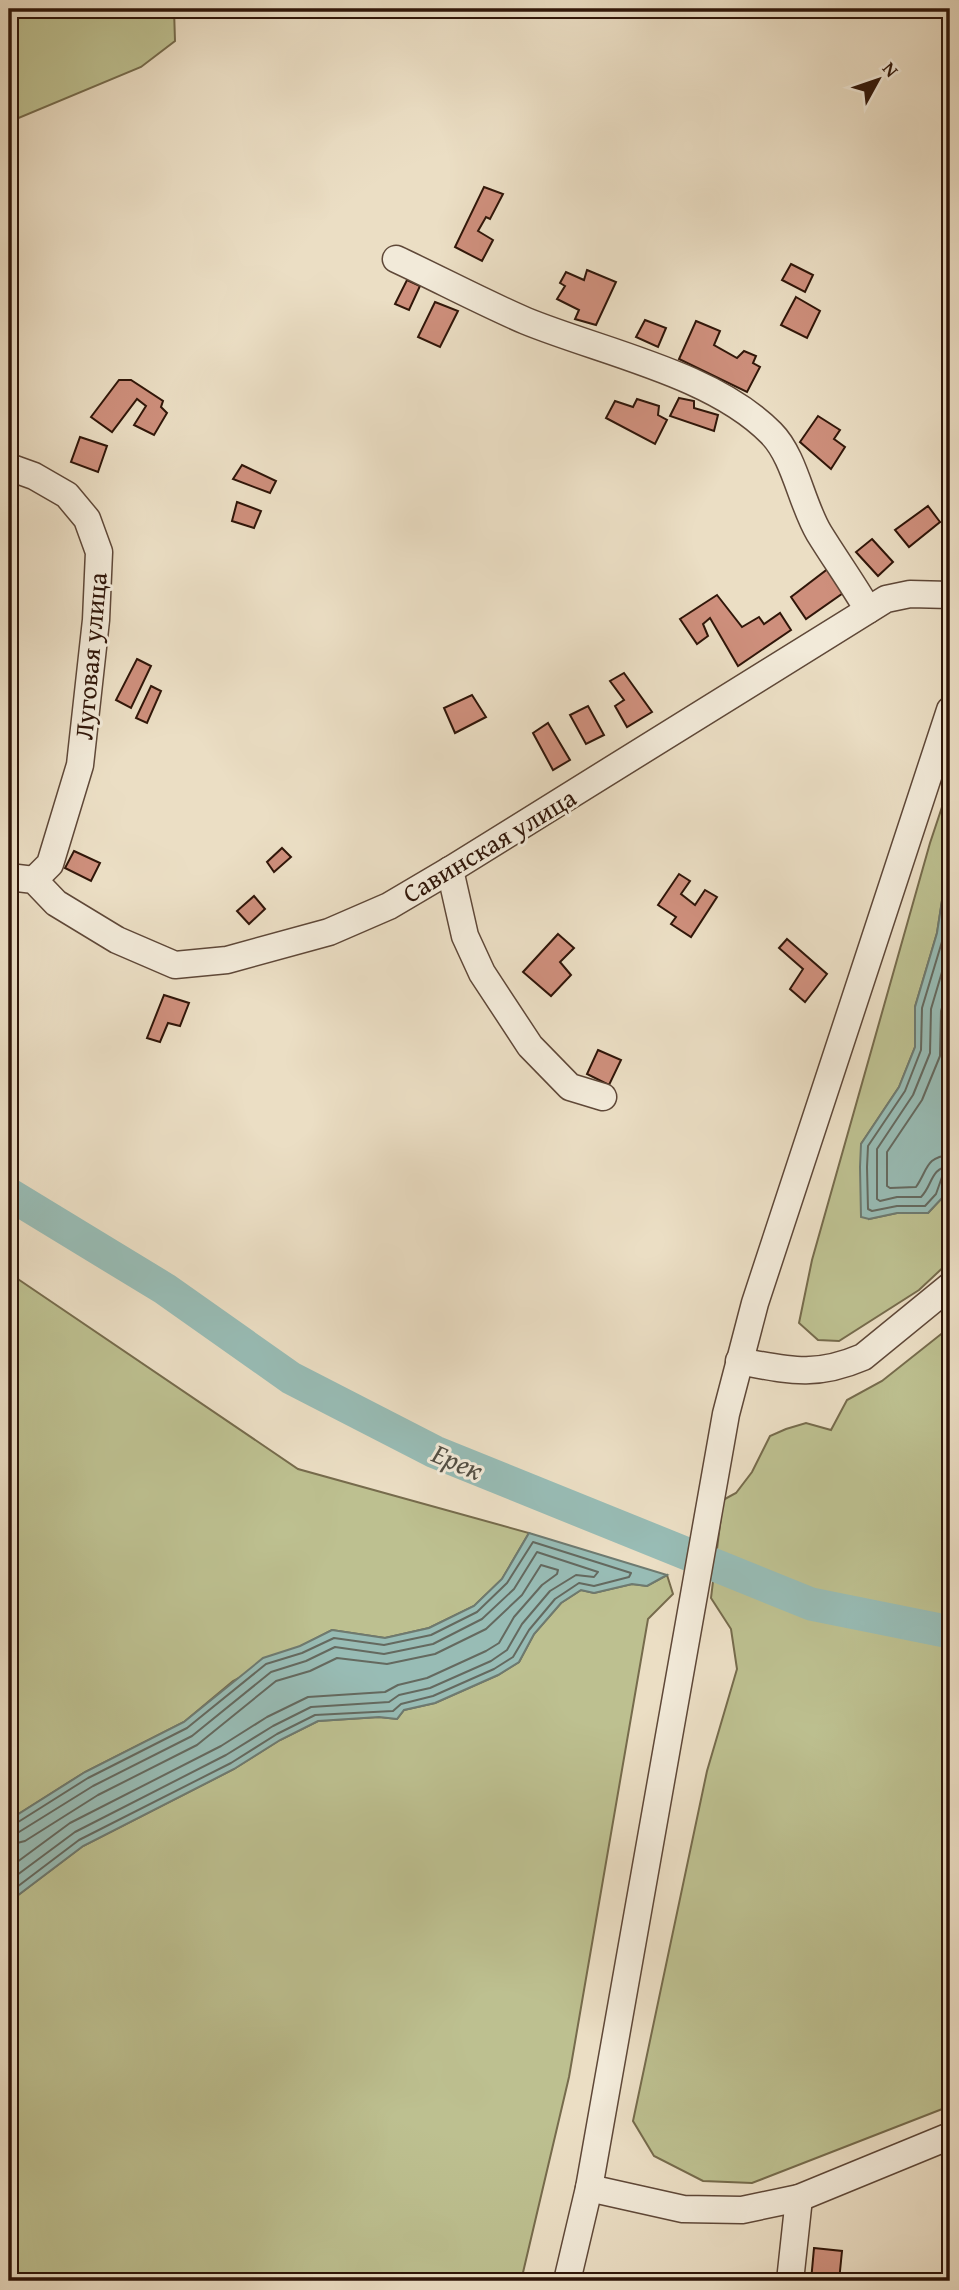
<svg xmlns="http://www.w3.org/2000/svg" width="959" height="2290" viewBox="0 0 959 2290" font-family="'Gentium Book Plus',serif">
<rect width="100%" height="100%" fill="#ebdec4"/>
<filter id="stains"><feTurbulence type="fractalNoise" baseFrequency=".00286" numOctaves="4"/><feColorMatrix values="0 0 0 0 .2 0 0 0 0 .09 0 0 0 0 .02 0 0 0 .5 -.17"/></filter>
<radialGradient id="worn" r=".72"><stop offset=".6" stop-color="#630" stop-opacity="0"/><stop offset="1" stop-color="#630" stop-opacity=".3"/></radialGradient>
<g fill="#bdc090" stroke="#766b4c" stroke-width="2">
<path d="M37,9H174L175,41L141,67L9,122V23Z"/>
<path d="M950,783V849L937,933L915,1007V1047L899,1087L861,1144L869,1219L897,1213H928L943,1197L950,1171V1261L919,1290L839,1341L818,1340L799,1323L812,1260L930,843Z"/>
<path d="M9,1273L298,1469L529,1533L502,1579L474,1606L429,1628L385,1638L332,1630L233,1681L184,1722L85,1772L9,1820Z"/>
<path d="M950,1327V2106L752,2183L703,2181L654,2156L633,2121L707,1771L737,1669L731,1629L711,1598L723,1500L736,1493L752,1472L770,1436L786,1429L806,1423L831,1430L847,1400L882,1381Z"/>
<path d="M667,1575L673,1594L648,1619L569,2077L521,2281H9V1902L83,1846L234,1769L280,1740L318,1721L379,1717L397,1719L404,1710L435,1703L498,1675L519,1662L534,1634L561,1603L581,1590L594,1593L632,1584L647,1586Z"/>
</g>
<g fill="#98bcb5" stroke="#6e7a70" stroke-width="2">
<path d="M950,849V1171L943,1197L928,1213H897L869,1219L861,1217L860,1167L861,1144L899,1087L915,1047V1007L937,933Z"/>
<path d="M529,1533L667,1575L647,1586L632,1584L594,1593L581,1590L561,1603L534,1634L519,1662L498,1675L435,1703L404,1710L397,1719L379,1717L318,1721L280,1740L234,1769L83,1846L9,1902V1820L85,1772L184,1722L263,1658L300,1646L332,1630L385,1638L429,1628L474,1606L502,1579Z"/>
</g>
<g fill="none" stroke-linecap="round" stroke-linejoin="round">
<g stroke="#64695f" stroke-width="2">
<path d="M950,894L944,935L922,1008L921,1050L905,1091L868,1146L867,1167L868,1209L872,1211L897,1206H925L936,1194L942,1177L950,1175"/>
<path d="M950,945L931,1009L930,1053L913,1095L877,1149V1199L880,1201L897,1197H921C933,1185 930,1168 950,1166"/>
<path d="M950,981L941,1011L940,1056L922,1100L887,1152V1186L890,1188L916,1187C928,1170 925,1157 950,1155"/>
<path d="M9,1825L15,1824L88,1778L187,1728L266,1664L302,1653L334,1638L384,1645L431,1635L477,1612L507,1583L533,1542L631,1573L629,1577L594,1586L579,1583L555,1599L529,1630L513,1657L494,1669L433,1696L401,1704L393,1711L315,1715L277,1734L231,1763L79,1840L9,1893"/>
<path d="M9,1834L19,1832L93,1786L192,1736L271,1672L306,1661L335,1647L384,1654L433,1644L482,1619L514,1589L537,1552L598,1572L594,1577L576,1575L550,1591L522,1624L507,1650L491,1661L430,1688L399,1695L389,1702L311,1707L273,1726L226,1755L75,1832L9,1881"/>
<path d="M9,1845L25,1841L98,1795L197,1745L276,1681L310,1671L337,1658L387,1664L435,1654L486,1629L522,1595L541,1565L558,1570L557,1574L542,1585L514,1617L499,1643L486,1651L427,1678L398,1685L385,1692L308,1697L267,1717L221,1746L70,1823L9,1868"/>
</g>
<path stroke="#98bcb5" stroke-width="33" d="M9,1194L165,1289L291,1378L435,1452L811,1604L950,1632"/>
</g>
<g fill="#ce8f7c" stroke="#301609" stroke-width="2">
<path d="M484,187L503,194L490,219L486,217L478,231L493,240L482,261L455,247Z"/>
<path d="M791,264L813,275L805,292L782,280Z"/>
<path d="M587,270L616,282L596,325L575,319L579,310L557,299L565,286L560,283L566,272L584,280Z"/>
<path d="M407,280L420,286L409,310L395,304Z"/>
<path d="M796,297L820,311L807,338L781,325Z"/>
<path d="M435,302L458,311L440,347L418,337Z"/>
<path d="M645,320L666,328L658,347L636,337Z"/>
<path d="M696,321L720,331L714,345L737,358L744,351L756,356L753,363L760,367L747,392L679,359Z"/>
<path d="M119,380H131L163,401L161,407L167,413L154,435L134,425L146,406L137,399L112,432L91,417Z"/>
<path d="M679,398L694,401V408L718,415L714,431L670,416Z"/>
<path d="M637,399L659,406L658,415L667,420L655,444L606,418L615,401L633,407Z"/>
<path d="M818,416L840,430L834,439L845,447L831,469L800,442Z"/>
<path d="M80,437L107,446L98,472L71,462Z"/>
<path d="M242,465L276,481L270,493L233,479Z"/>
<path d="M237,502L261,511L254,528L232,521Z"/>
<path d="M928,506L940,522L909,547L895,530Z"/>
<path d="M872,539L893,562L878,576L856,552Z"/>
<path d="M829,568L846,591L806,619L791,597Z"/>
<path d="M717,595L742,627L759,617L764,624L780,613L791,630L738,666L710,618L703,624L708,636L697,644L680,619Z"/>
<path d="M137,659L151,666L131,708L116,700Z"/>
<path d="M624,673L652,712L627,727L615,706L624,700L610,681Z"/>
<path d="M151,686L161,691L147,723L136,718Z"/>
<path d="M472,695L486,717L455,733L444,708Z"/>
<path d="M588,706L604,735L586,744L570,715Z"/>
<path d="M548,723L570,760L553,770L533,733Z"/>
<path d="M282,848L291,857L274,872L267,862Z"/>
<path d="M74,851L100,863L91,881L65,868Z"/>
<path d="M679,874L690,881L681,894L695,905L705,890L717,897L691,937L671,924L676,917L658,905Z"/>
<path d="M254,896L265,909L249,924L237,911Z"/>
<path d="M558,934L574,948L560,962L571,975L551,996L523,972Z"/>
<path d="M787,939L827,974L805,1002L790,989L803,969L779,948Z"/>
<path d="M164,995L189,1003L180,1026L168,1023L160,1042L147,1038Z"/>
<path d="M598,1050L621,1060L609,1085L587,1074Z"/>
<path d="M814,2248L842,2251L839,2281H811Z"/>
</g>
<g fill="none" stroke-linecap="round" stroke-linejoin="round">
<defs>
<g id="minor">
<path d="M396,259C439,279 482,302 526,321C602,352 713,374 771,433C795,457 801,503 819,533C835,559 853,584 868,610"/>
<path d="M9,467L34,476L67,495L87,519L99,552L96,620L80,765L50,864L34,880"/>
<path d="M450,870L465,936L482,973L530,1046L570,1087L603,1097"/>
<path d="M9,877L34,880L56,903L117,940L175,965L227,960L329,932L389,906L450,870L886,599L910,594L950,595"/>
<path d="M739,1361C788,1370 814,1378 863,1357L950,1286"/>
<path d="M589,2188L683,2209L742,2210L799,2198L950,2136"/>
<path d="M567,2281L589,2188L726,1414L755,1303L950,710"/>
<path d="M790,2281L799,2198"/>
</g>
</defs>
<use href="#minor" stroke="#5f4838" stroke-width="29"/>
<use href="#minor" stroke="#f2ead9" stroke-width="26"/>
</g>
<g text-anchor="middle" dominant-baseline="central" stroke-width="6" stroke-linejoin="round" paint-order="stroke">
<g font-size="26" fill="#301609" stroke="#f2ead9">
<text transform="translate(90 656) rotate(-85)">Луговая улица</text>
<text transform="translate(489 845) rotate(-31)">Савинская улица</text>
</g>
<g font-size="28" font-style="italic" fill="#545045" stroke="#f2ead9">
<text transform="translate(458 1461) rotate(23)">Ерек</text>
</g>
</g>
<rect width="959" height="2290" fill="none" stroke="#ebdec4" stroke-width="35"/>
<rect x="10" y="10" width="938" height="2269" fill="none" stroke="#301609" stroke-width="3.5"/>
<rect x="18" y="18" width="924" height="2255" fill="none" stroke="#301609" stroke-width="2"/>
<g transform="translate(878 80) rotate(50)" stroke="#f2ead9" stroke-width="5" paint-order="stroke">
<path d="M0-5L12 26L0 18L-12 26Z" fill="#301609"/>
<text y="-10" font-size="19" font-weight="bold" text-anchor="middle" fill="#301609">N</text>
</g>
<rect width="100%" height="100%" filter="url(#stains)"/>
<rect width="100%" height="100%" fill="url(#worn)"/>
</svg>
